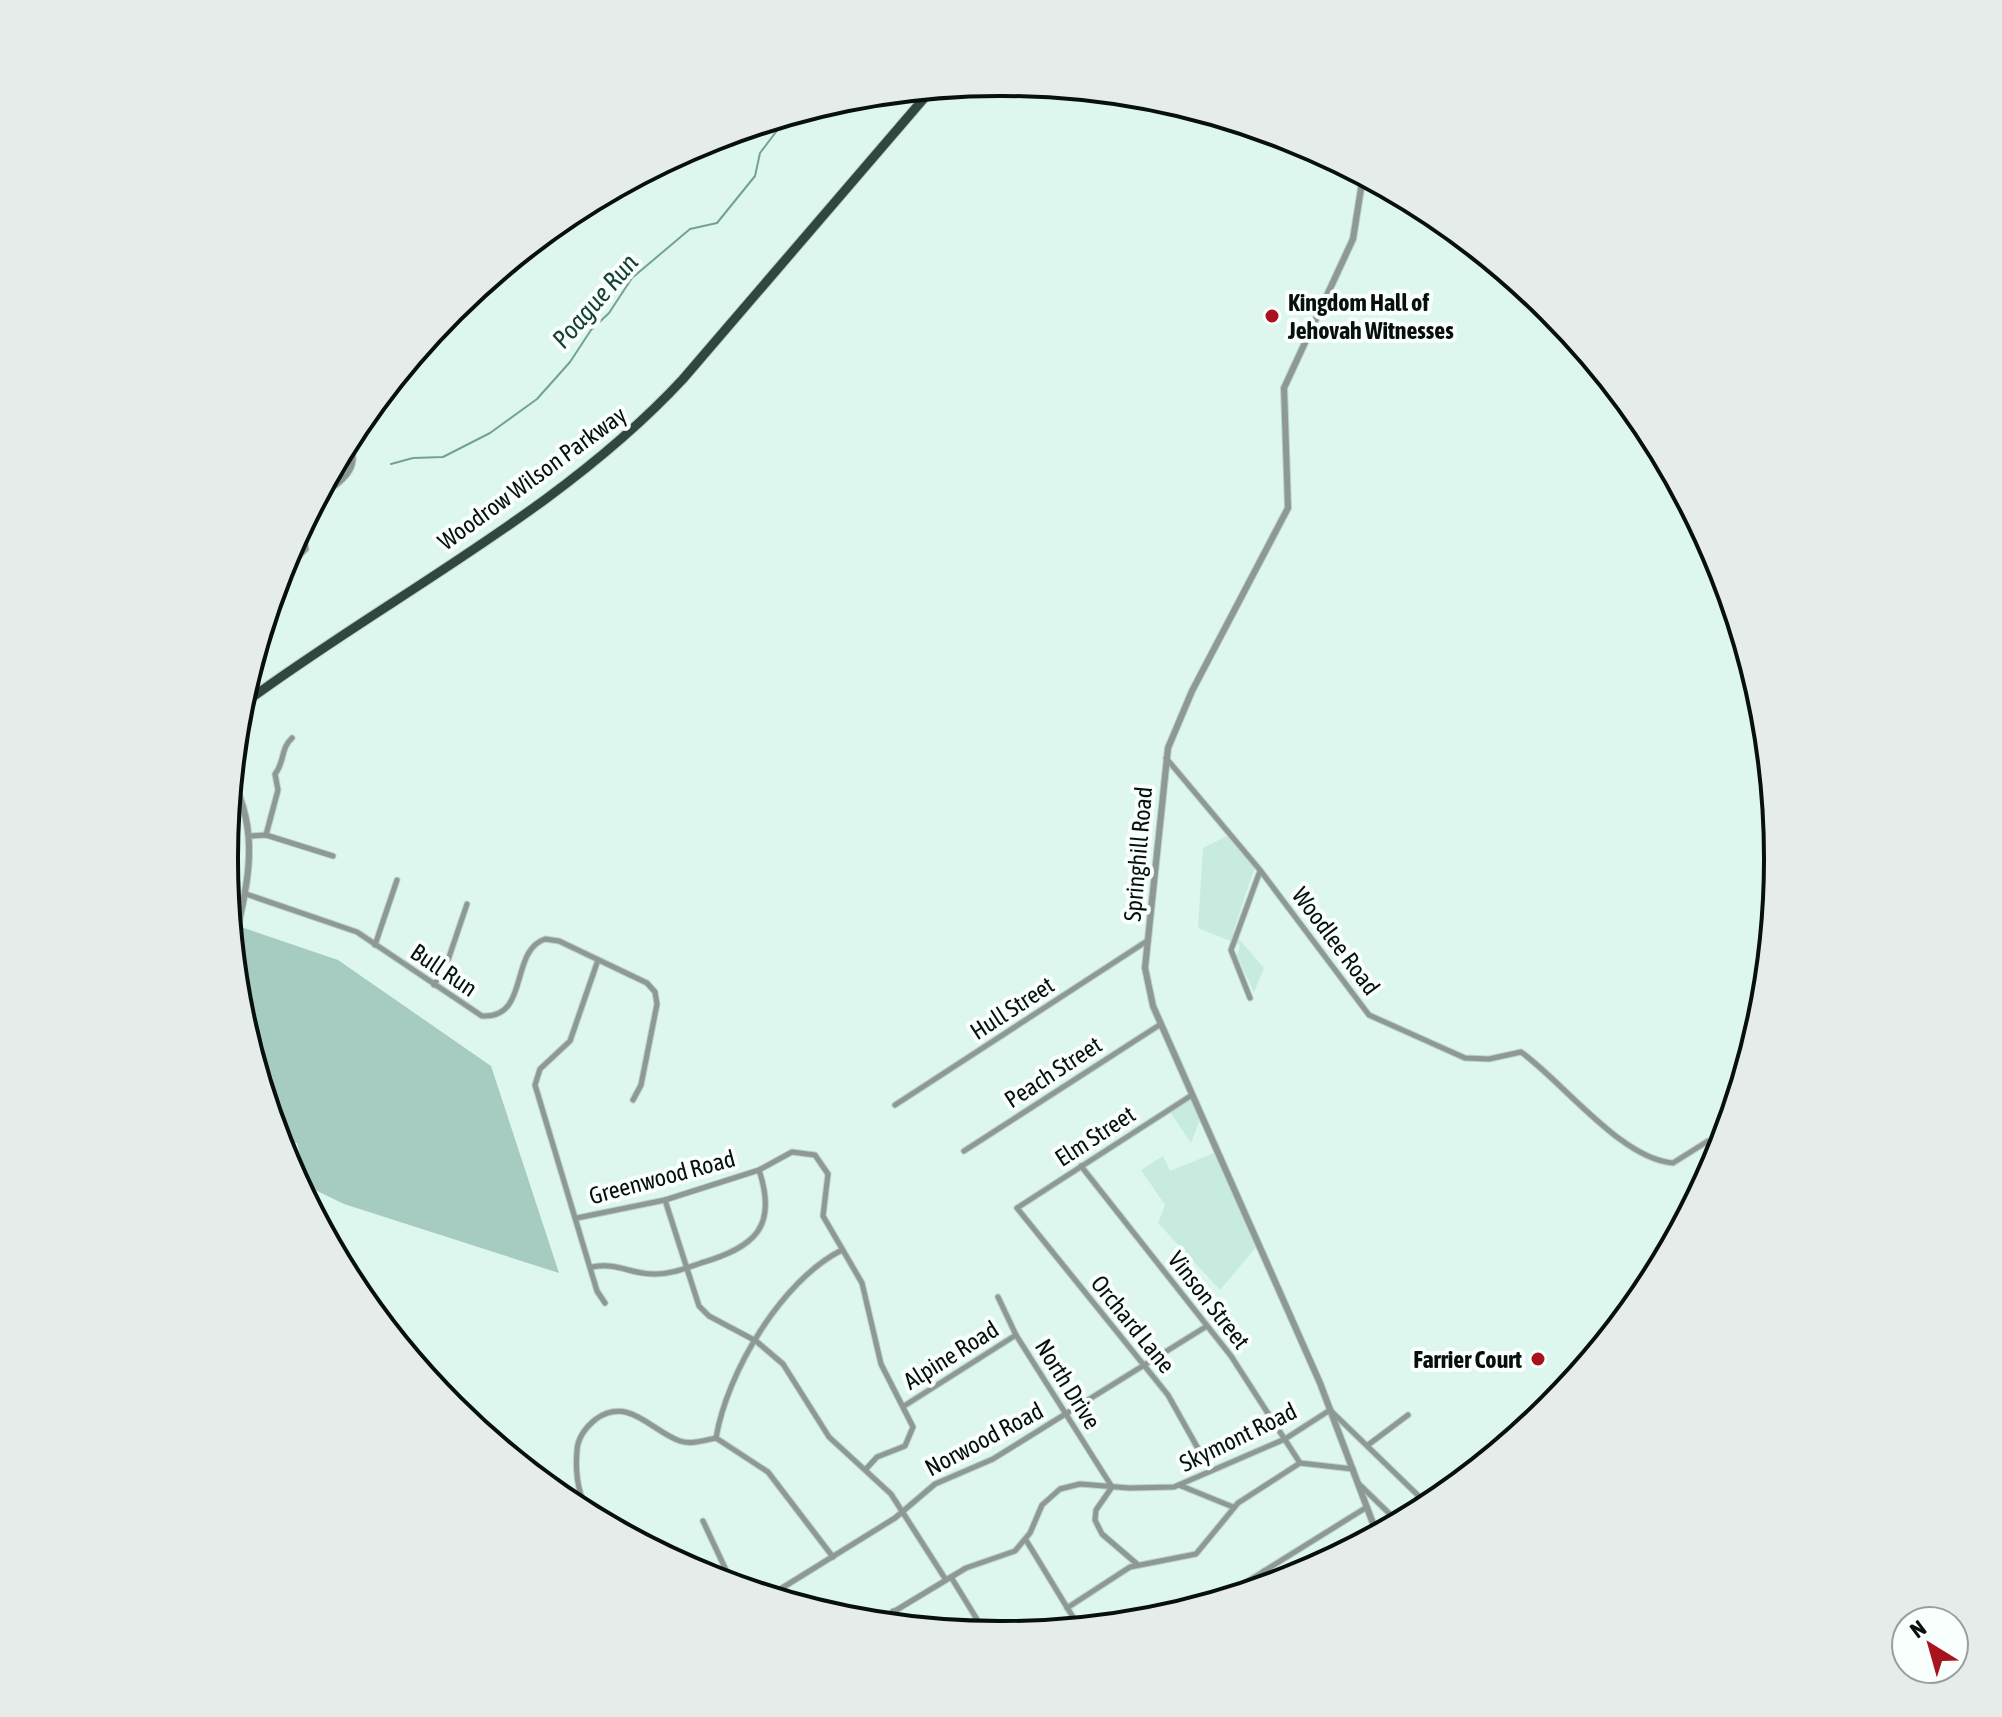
<svg xmlns="http://www.w3.org/2000/svg" width="2002" height="1717" viewBox="0 0 2002 1717" font-family="'Asap Condensed',sans-serif">
<rect width="100%" height="100%" fill="#ddf7ef"/>
<g fill="#c8ebe0">
<path d="M1227,836L1255,867L1233,932L1264,968L1254,992L1237,956L1240,945L1198,928L1203,848Z"/>
<path d="M1190,1099L1200,1120L1191,1143L1170,1112Z"/>
<path d="M1214,1153L1256,1247L1220,1290L1158,1223L1165,1205L1141,1170L1163,1156L1170,1171Z"/>
</g>
<path fill="#a6cbc0" d="M241,927L338,960L491,1066L559,1273L344,1204L307,1186L297,1143L280,1144C259,1075 225,1001 241,927Z"/>
<g fill="none" stroke-linecap="round" stroke-linejoin="round">
<path stroke="#73a295" stroke-width="2" d="M391,464L413,458L443,457L490,433L537,399L570,362L591,330L609,313L632,278L690,229L717,223L755,176L760,153L788,116"/>
<defs>
<g id="minor">
<path d="M318,497C339,485 364,468 348,442"/>
<path d="M295,560L306,549L303,524"/>
<path d="M1166,758L1260,870L1369,1015L1465,1058L1489,1059L1521,1052C1563,1082 1621,1159 1673,1163L1708,1141L1721,1148"/>
<path d="M266,835L278,790L275,774C285,762 280,749 292,738"/>
<path d="M250,836L266,835L333,856"/>
<path d="M246,894L357,932L482,1016C530,1019 509,951 545,939L559,941L647,983L655,992L657,1004L641,1085L633,1100"/>
<path d="M375,945L397,880"/>
<path d="M598,960L570,1041L540,1069L535,1085L597,1291L605,1303"/>
<path d="M434,985L447,963L467,904"/>
<path d="M1250,998L1231,950L1260,871"/>
<path d="M1192,1095L1017,1208L1168,1395L1210,1470"/>
<path d="M895,1105L1147,941"/>
<path d="M964,1151L1161,1024"/>
<path d="M1081,1166L1231,1356L1300,1463"/>
<path d="M665,1200L699,1306L709,1316L756,1341L783,1364L829,1437L891,1494L946,1580"/>
<path d="M577,1218L665,1200L759,1170L792,1152L815,1155L828,1174L823,1216L862,1283L881,1364L913,1427L905,1446L877,1457L866,1469"/>
<path d="M592,1267C618,1262 629,1274 653,1274C669,1275 686,1268 701,1263C755,1247 778,1227 759,1170"/>
<path d="M998,1297L1016,1335L1112,1487L1096,1510L1095,1520L1102,1534L1137,1564"/>
<path d="M387,1329L396,1332"/>
<path d="M904,1406L1016,1335"/>
<path d="M716,1438C727,1372 782,1280 842,1250"/>
<path d="M716,1438L768,1472L833,1557"/>
<path d="M1368,1445L1408,1415"/>
<path d="M1359,1484L1398,1522"/>
<path d="M1179,1485L1233,1507"/>
<path d="M591,1516C578,1497 575,1473 577,1450C578,1437 586,1427 596,1419C629,1396 651,1431 680,1441C691,1445 705,1440 716,1438"/>
<path d="M703,1521L726,1570L729,1583"/>
<path d="M1026,1540L1079,1627"/>
<path d="M1264,1571L1271,1584"/>
<path d="M951,1577L986,1634"/>
<path d="M782,1588L895,1518L935,1484L993,1459L1207,1326"/>
<path d="M1216,1601L1367,1507"/>
<path d="M1067,1608L1130,1567L1196,1554L1238,1503L1300,1463L1353,1469"/>
<path d="M893,1611L897,1625"/>
<path d="M875,1623L966,1568L1015,1551L1030,1533L1042,1505L1060,1489L1080,1484L1129,1488L1174,1487L1285,1439L1330,1410L1429,1506"/>
</g>
<g id="tertiary">
<path d="M1363,176L1353,239L1284,388L1288,508L1192,691L1168,748L1145,968L1153,1006L1320,1383L1377,1534"/>
<path d="M232,780C262,836 246,890 233,948"/>
</g>
<path id="trunk" d="M239,707C384,599 560,512 683,379L932,89"/>
</defs>
<use href="#minor" stroke="#bbd2cb" stroke-width="7"/>
<use href="#tertiary" stroke="#bbd2cb" stroke-width="8"/>
<use href="#trunk" stroke="#bbd2cb" stroke-width="11"/>
<use href="#minor" stroke="#8e9996" stroke-width="5"/>
<use href="#tertiary" stroke="#8e9996" stroke-width="6"/>
<use href="#trunk" stroke="#324640" stroke-width="9"/>
</g>
<g fill="#a8131e" stroke="#f9fffd" stroke-width="3">
<circle cx="1272" cy="316" r="8"/>
<circle cx="1538" cy="1359" r="8"/>
</g>
<g text-anchor="middle" dominant-baseline="central" stroke-width="8" stroke-linejoin="round" paint-order="stroke">
<g font-size="24" font-weight="bold" fill="#07100e" stroke="#f9fffd" text-anchor="start">
<text x="1288" y="302">Kingdom Hall of<tspan x="1288" dy="28">Jehovah Witnesses</tspan></text>
<text x="1522" y="1359" text-anchor="end">Farrier Court</text>
</g>
<g font-size="24" fill="#07100e" stroke="#f9fffd">
<text transform="translate(532 478) rotate(-36)">Woodrow Wilson Parkway</text>
<text transform="translate(1138 854) rotate(-85)">Springhill Road</text>
<text transform="translate(1336 941) rotate(53)">Woodlee Road</text>
<text transform="translate(444 970) rotate(34)">Bull Run</text>
<text transform="translate(1012 1008) rotate(-33)">Hull Street</text>
<text transform="translate(1053 1072) rotate(-33)">Peach Street</text>
<text transform="translate(1095 1136) rotate(-33)">Elm Street</text>
<text transform="translate(662 1177) rotate(-15)">Greenwood Road</text>
<text transform="translate(1209 1300) rotate(52)">Vinson Street</text>
<text transform="translate(1133 1324) rotate(51)">Orchard Lane</text>
<text transform="translate(951 1355) rotate(-32)">Alpine Road</text>
<text transform="translate(1068 1384) rotate(58)">North Drive</text>
<text transform="translate(1238 1437) rotate(-26)">Skymont Road</text>
<text transform="translate(984 1439) rotate(-28)">Norwood Road</text>
</g>
<g font-size="26" font-style="italic" fill="#174137" stroke="#f9fffd">
<text transform="translate(595 301) rotate(-49)">Poague Run</text>
</g>
</g>
<path d="M0 0H2002V1717H0ZM1000 96H1002A762 762 0 0 1 1764 858V859A762 762 0 0 1 1002 1621H1000A762 762 0 0 1 238 859V858A762 762 0 0 1 1000 96Z" fill="#e6ecea" fill-rule="evenodd"/>
<path fill="none" stroke="#07100e" stroke-width="4" d="M1000 96H1002A762 762 0 0 1 1764 858V859A762 762 0 0 1 1002 1621H1000A762 762 0 0 1 238 859V858A762 762 0 0 1 1000 96Z"/>
<g transform="translate(1930 1645) rotate(323)"><circle r="38" fill="#f9fffd" stroke="#989f9d" stroke-width="2"/>
<path d="M0-6L14 30L0 20L-14 30Z" fill="#a8131e"/>
<text y="-12" font-size="22" font-weight="bold" text-anchor="middle" fill="#07100e">N</text>
</g>
</svg>
